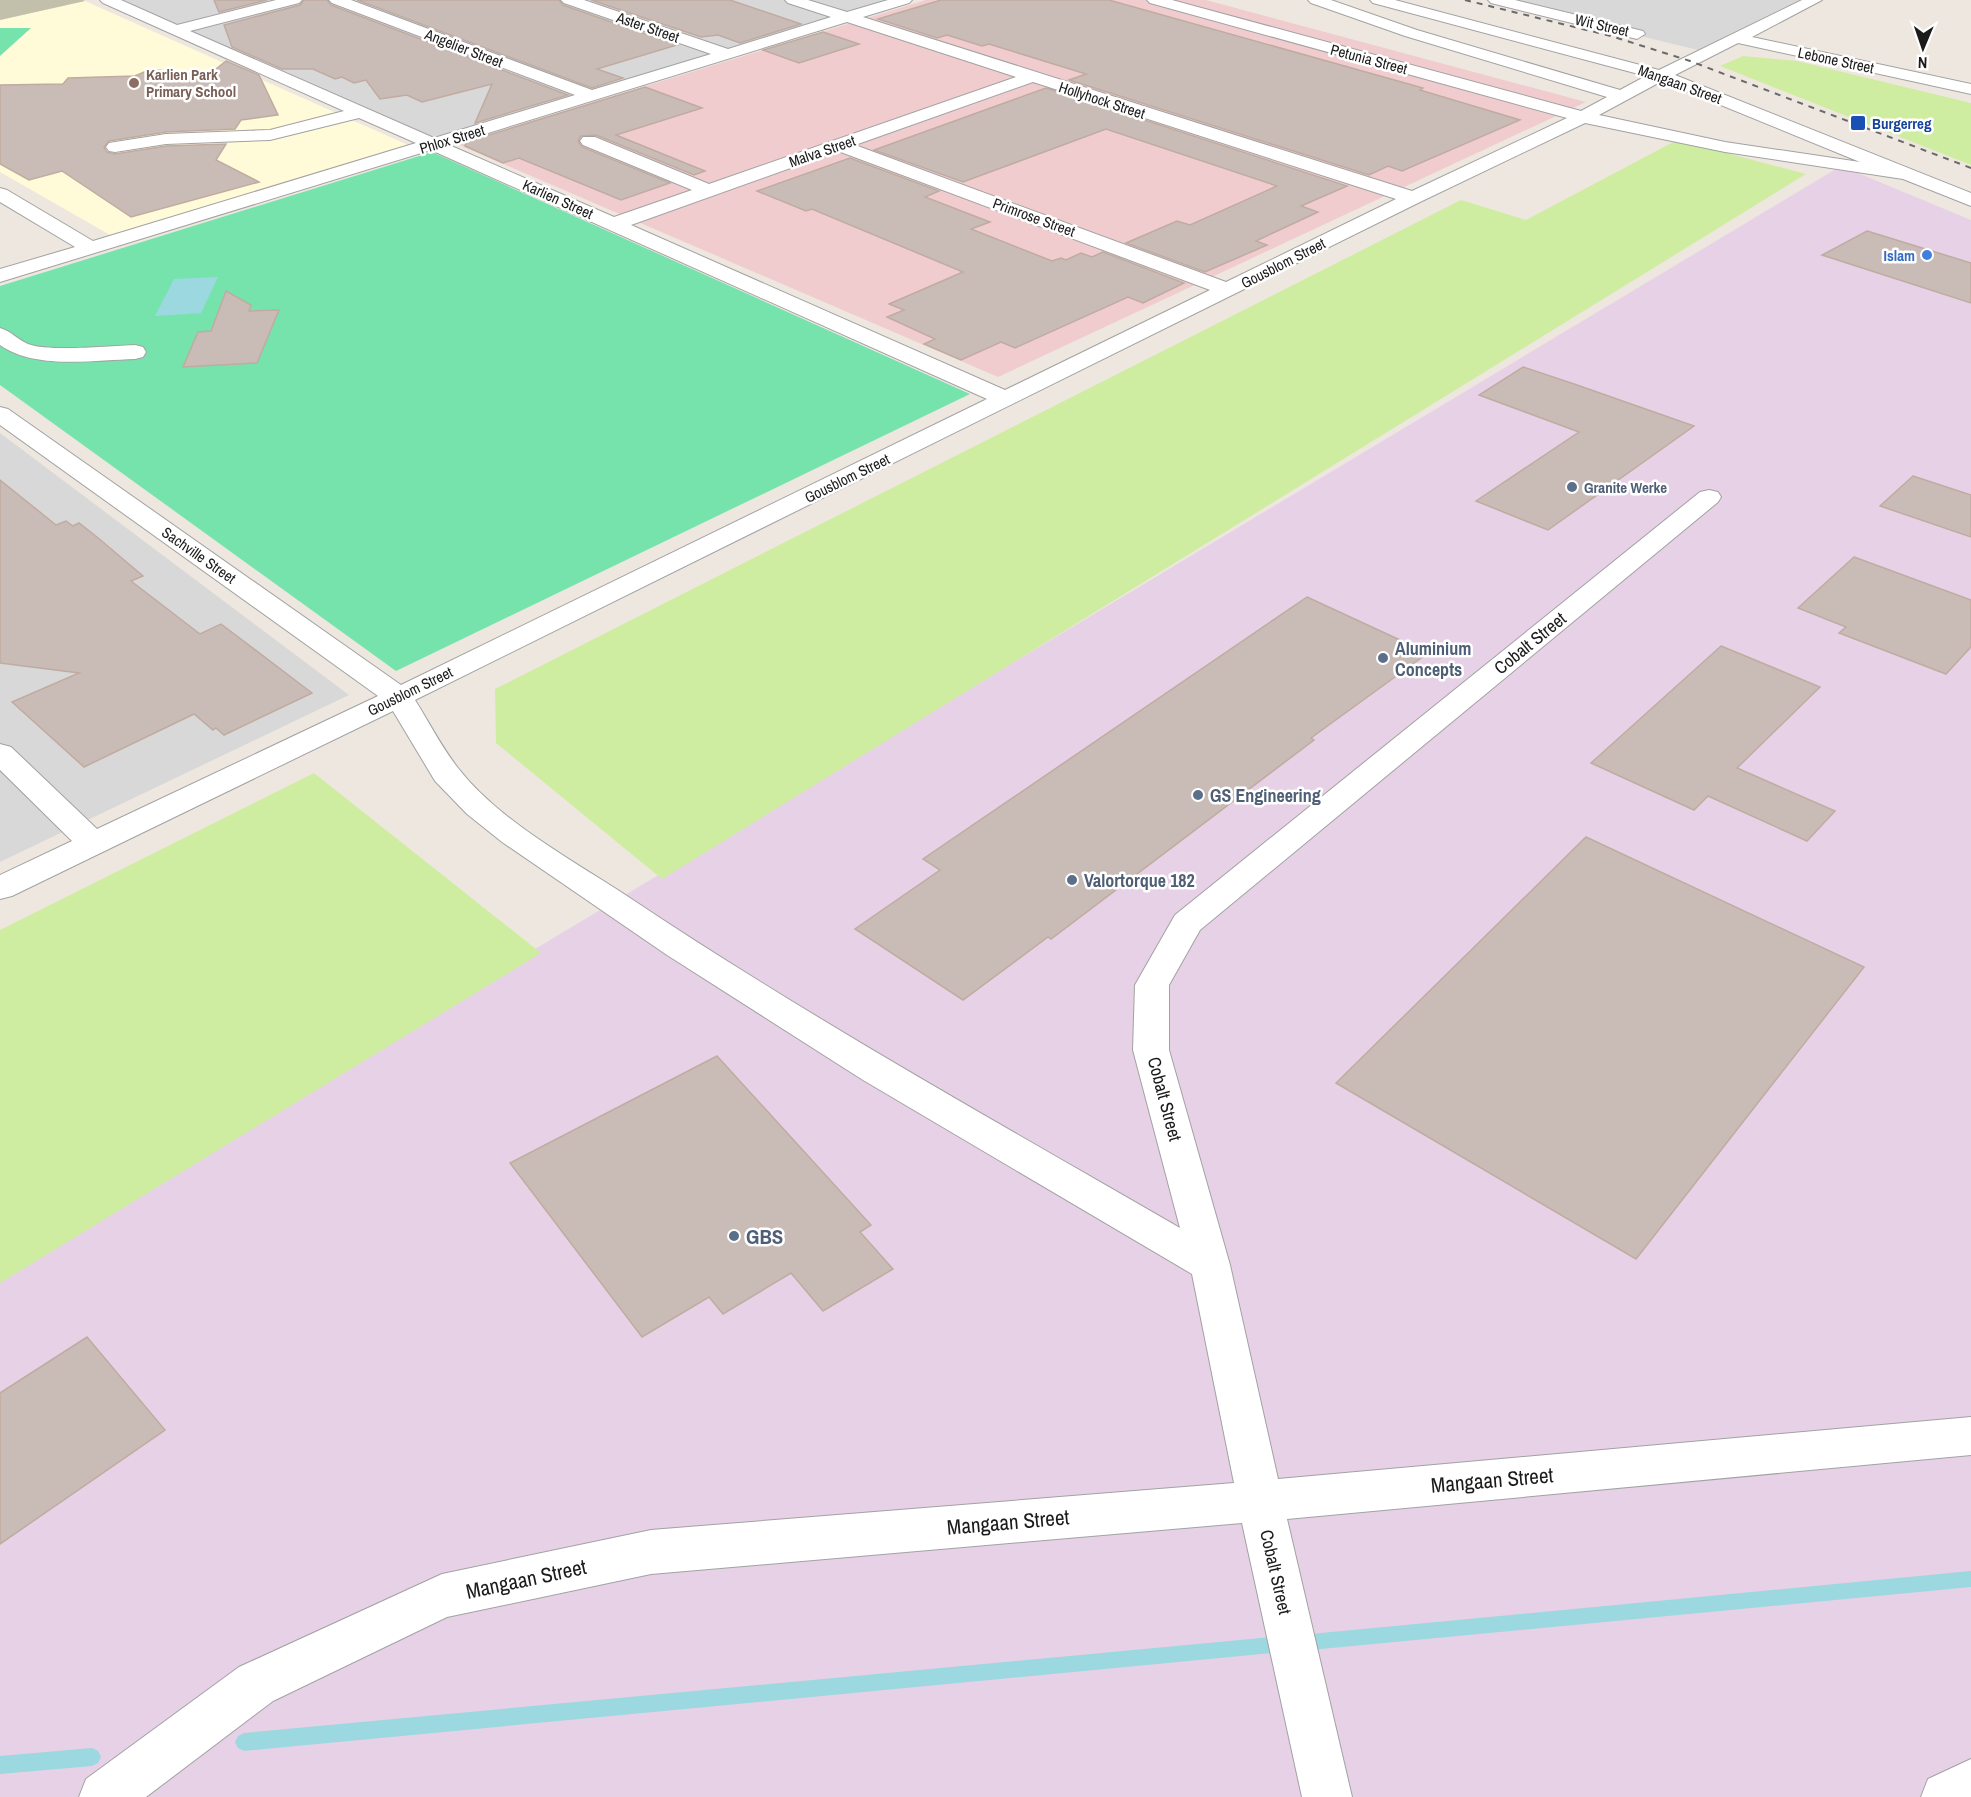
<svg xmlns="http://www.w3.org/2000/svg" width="1971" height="1797" viewBox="0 0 1971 1797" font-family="'Archivo Narrow',sans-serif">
<rect width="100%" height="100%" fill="#eee7df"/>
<g fill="#d9d8d8">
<path d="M118,0H893L437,139Z"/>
<path d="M1491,0H1803L1698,50Z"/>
<path d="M0,433L349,695L0,862Z"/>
</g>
<path fill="#f1cccf" d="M926,0H1206L1586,102L998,377L457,144Z"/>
<path fill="#e7d1e6" d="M1841,166L1971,220V1797H0V1270Z"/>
<path fill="#fffad7" d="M85,1L408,145L110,235L0,172V20Z"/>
<path fill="#c2c0ab" d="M0,0H83L85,1L0,20Z"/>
<g fill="#cfeda0">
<path d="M1743,56L1797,61L1971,103V165L1720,66Z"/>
<path d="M1677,140L1806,174L662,879L496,743L495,689L1461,200L1526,220Z"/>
<path d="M314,773L541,953L0,1283V930Z"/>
</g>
<g fill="#77e3ac">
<path d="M0,28H31L0,56Z"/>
<path d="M432,152L970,394L396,671L0,385V286Z"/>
</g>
<path fill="#9cd8df" d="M218,277L201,313L155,316L174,279Z"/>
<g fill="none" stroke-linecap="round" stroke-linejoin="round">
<g fill="#9cd8df" fill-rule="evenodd">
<path d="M1971,1571V1587L1300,1651L1294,1649L1291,1643L1294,1637L1300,1635Z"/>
<path d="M1283,1636L1289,1638L1292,1644L1289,1650L1283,1652L244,1751L238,1748L235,1742L238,1736L244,1733Z"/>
<path d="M92,1748L98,1751L101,1757L98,1763L92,1766L0,1774V1756Z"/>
</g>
</g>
<g fill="#c9bcb6" stroke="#c0aba1" stroke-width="1.5">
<path d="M214,0H267L219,12Z"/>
<path d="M304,0H327L331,5L568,95L475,123L492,84L422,102L407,95L380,99L366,80L354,83L342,77L335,79L313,69H282L232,47L224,25L300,5Z"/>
<path d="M357,0H559L563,5L677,45L597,69L623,78L592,88Z"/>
<path d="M591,0H730L801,24L740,43L718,35L701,37Z"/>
<path d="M941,0H1109L1423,88L1420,90L1520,120L1402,171L1388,166L1369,175L1069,80L1086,74L989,44L982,46L947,35L937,38L878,19Z"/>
<path d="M823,32L859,44L799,63L763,50Z"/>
<path d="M226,61L259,75L278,115L241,120L235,129L166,132L109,141L104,147L107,152L115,154L166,146L226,144L216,160L259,182L131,217L62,171L29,180L0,164V85L63,84L68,78L135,76L151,69L207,76Z"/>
<path d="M645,87L702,108L616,135L705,171L694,175L596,135L581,136L578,141L582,147L670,183L621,200L519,158L503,163L465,146L466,142Z"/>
<path d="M1046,88L1347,186L1301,206L1318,212L1256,241L1267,245L1205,272L1126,243L1177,221L1190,225L1277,186L1106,129L963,182L874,150Z"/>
<path d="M850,158L939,191L925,197L990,222L971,229L1052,261L1061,258L1066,260L1081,253L1092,257L1103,252L1184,283L1143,303L1128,297L1015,348L1001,342L961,360L924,344L935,339L887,317L904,310L889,304L963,272L812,209L806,211L757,191Z"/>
<path d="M1867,231L1971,263V303L1822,255Z"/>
<path d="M226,291L251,305L249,311L279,310L257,363L183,367L198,332L211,331Z"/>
<path d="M1523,367L1577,385L1694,426L1548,530L1476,501L1579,432L1479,395Z"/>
<path d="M1913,476L1971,495V537L1880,506Z"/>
<path d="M0,480L56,525L66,521L73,526L79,523L97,537L143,576L131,581L200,634L221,624L312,693L224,735L216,728L213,730L194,714L84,767L12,702L79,673L0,663Z"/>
<path d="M1854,557L1971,600V647L1946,674L1839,633L1846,627L1798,608Z"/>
<path d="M1307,597L1428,653L1311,738L1314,740L1051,939L1048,937L963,1000L855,929L940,870L923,859Z"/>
<path d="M1721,646L1820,687L1737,768L1835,811L1807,841L1708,796L1694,810L1591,763Z"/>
<path d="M1586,837L1864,967L1636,1259L1336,1083Z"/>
<path d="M717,1056L871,1225L860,1232L893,1269L823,1311L791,1273L723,1314L709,1297L642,1337L510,1163Z"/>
<path d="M87,1337L165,1430L0,1544V1393Z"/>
</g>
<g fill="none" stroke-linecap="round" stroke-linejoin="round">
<defs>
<g id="minor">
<path d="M100,0H121L177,25L276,0H302L299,3L190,31L434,138L575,95L332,3L329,0H351L592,90L711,54L564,3L561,0H584L728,49L831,17L788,3L785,0H808L847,12L888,0H912L909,3L863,17L1412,191L1567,118L1150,3L1147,0H1172L1581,111L1607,97L1405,36L1311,3L1308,0H1331L1417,30L1620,90L1646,76L1373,3L1370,0H1395L1659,70L1802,0H1822L1752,37L1971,84V94L1738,43L1675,75L1971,193V206L1903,179L1725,152L1585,123L1420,202L415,700C429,722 442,748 458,768C500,822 574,861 630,898C808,1017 995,1121 1180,1228L1133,1050L1135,985L1175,915L1700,492L1709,490L1718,492L1721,497L1718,502L1200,930L1169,985V1050L1230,1265L1278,1479L1971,1417V1455L1287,1519L1352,1797H1302L1242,1523L651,1574L447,1617L273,1701L146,1797H79L86,1779L239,1667L442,1574L651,1530L1234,1483L1192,1274L863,1080L667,955L502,842L467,814L435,781L393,711L12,896L0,899V875L72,841L0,770V744L11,747L97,829L378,696L0,425V407L8,409L401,685L987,399L431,150L0,282V269L75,247L0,202V188L7,190L93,241L416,143L359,118L270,140L166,144L115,152L109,151L106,147L109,143L115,142L166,134L270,130L344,111L103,3ZM847,22L1016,77L709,184L595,137H583L580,141L583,145L692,190L614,217L449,145ZM1662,81L1860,162L1725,142L1599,115ZM1033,82L1396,199L1226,282L855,145ZM838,151L1210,290L1005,390L631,225Z"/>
<path d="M1488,0H1515L1643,31L1645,34L1637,39L1491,3Z"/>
<path d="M0,328C11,331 18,340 28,344C48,352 110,346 135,345L143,347L146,352L143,357L135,359C94,360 35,370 0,345Z"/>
<path d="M1971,1759V1797H1921L1928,1779Z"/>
</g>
</defs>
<use href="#minor" stroke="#a2a2a2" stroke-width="2"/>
<use href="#minor" fill="#fff" fill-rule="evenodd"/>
<path stroke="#696969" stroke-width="2" stroke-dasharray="6 6" stroke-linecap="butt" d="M1465,0L1611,36L1690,61L1971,168"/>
</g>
<circle fill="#8d6e63" stroke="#fff" stroke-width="2" cx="134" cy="83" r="6"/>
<rect fill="#1a4fb4" stroke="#fff" stroke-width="2" x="1850" y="115" width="16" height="16" rx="3"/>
<circle fill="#3f7fe0" stroke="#fff" stroke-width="2" cx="1927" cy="255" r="6"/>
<g fill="#5c6f8a" stroke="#fff" stroke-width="2">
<circle cx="1572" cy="487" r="6"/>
<circle cx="1383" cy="658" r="6"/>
<circle cx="1198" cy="795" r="6"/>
<circle cx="1072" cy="880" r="6"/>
<circle cx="734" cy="1236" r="6"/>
</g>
<g text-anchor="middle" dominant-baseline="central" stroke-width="5" stroke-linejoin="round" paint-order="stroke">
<g font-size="15" fill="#1b1b1b" stroke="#fff">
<text transform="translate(1602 25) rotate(13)">Wit Street</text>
<text transform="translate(648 27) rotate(19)">Aster Street</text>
<text transform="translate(464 48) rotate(21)">Angelier Street</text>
<text transform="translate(1369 59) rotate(15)">Petunia Street</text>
<text transform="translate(1836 60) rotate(12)">Lebone Street</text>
<text transform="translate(1680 84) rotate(20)">Mangaan Street</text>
<text transform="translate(1102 100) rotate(18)">Hollyhock Street</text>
<text transform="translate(452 139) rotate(-17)">Phlox Street</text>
<text transform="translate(822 151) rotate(-19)">Malva Street</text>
<text transform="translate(558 199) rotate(24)">Karlien Street</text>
<text transform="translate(1034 217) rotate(20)">Primrose Street</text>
<text transform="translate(1283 263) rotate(-27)">Gousblom Street</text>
<text transform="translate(847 478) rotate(-26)">Gousblom Street</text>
<text transform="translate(199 555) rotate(35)">Sachville Street</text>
<text transform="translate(410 691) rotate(-26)">Gousblom Street</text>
</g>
<g font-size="15" font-weight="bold" fill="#785e54" stroke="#fff" text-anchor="start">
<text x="146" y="74">Karlien Park<tspan x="146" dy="17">Primary School</tspan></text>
</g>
<g font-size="15" font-weight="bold" fill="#164399" stroke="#fff" text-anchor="start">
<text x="1872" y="123">Burgerreg</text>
</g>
<g font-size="15" font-weight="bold" fill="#366cbe" stroke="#fff" text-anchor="end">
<text x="1915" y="255">Islam</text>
</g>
<g font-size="15" font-weight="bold" fill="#4e5e75" stroke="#fff" text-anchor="start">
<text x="1584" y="487">Granite Werke</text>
</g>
<g font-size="18" fill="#1b1b1b" stroke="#fff">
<text transform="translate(1530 643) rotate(-39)">Cobalt Street</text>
<text transform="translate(1165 1099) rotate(75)">Cobalt Street</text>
<text transform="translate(1276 1572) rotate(77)">Cobalt Street</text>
</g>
<g font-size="18" font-weight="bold" fill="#4e5e75" stroke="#fff" text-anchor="start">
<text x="1395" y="648">Aluminium<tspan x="1395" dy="21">Concepts</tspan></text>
<text x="1210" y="795">GS Engineering</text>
<text x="1084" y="880">Valortorque 182</text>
</g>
<g font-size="21" font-weight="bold" fill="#4e5e75" stroke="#fff" text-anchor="start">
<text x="746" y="1236">GBS</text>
</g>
<g font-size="21" fill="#1b1b1b" stroke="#fff">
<text transform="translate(1492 1480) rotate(-5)">Mangaan Street</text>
<text transform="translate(1008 1522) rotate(-5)">Mangaan Street</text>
<text transform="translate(526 1579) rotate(-12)">Mangaan Street</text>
</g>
</g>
<g transform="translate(1923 48) rotate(182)" stroke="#ffffff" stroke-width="4.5" paint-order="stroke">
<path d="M0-4.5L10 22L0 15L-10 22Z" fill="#1b1b1b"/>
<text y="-9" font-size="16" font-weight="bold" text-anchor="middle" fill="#1b1b1b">N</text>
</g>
</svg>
